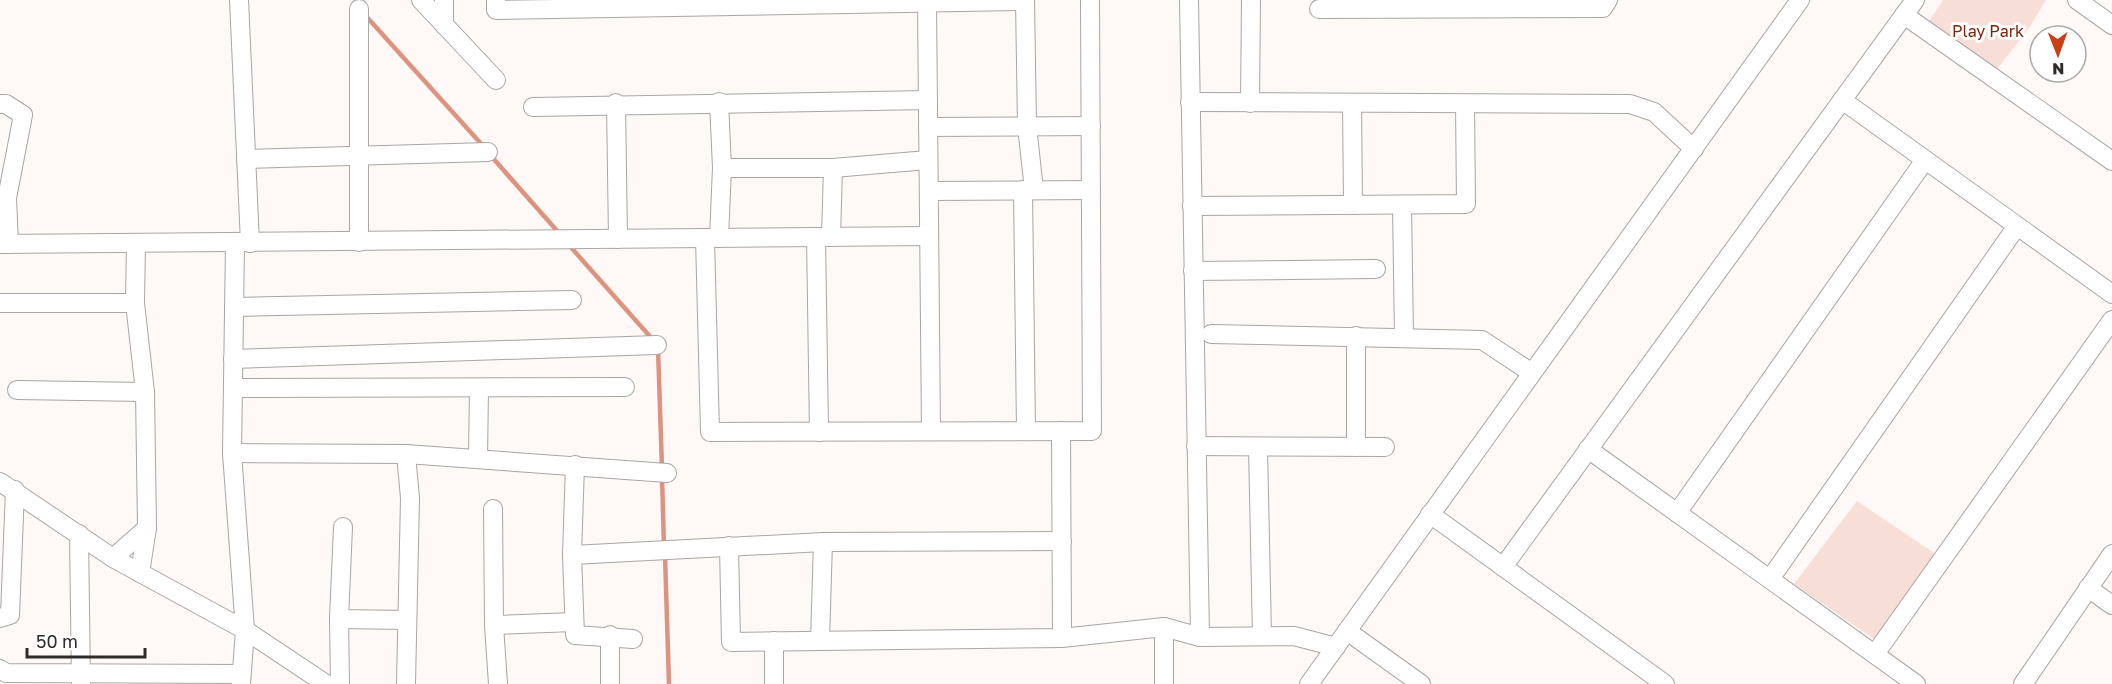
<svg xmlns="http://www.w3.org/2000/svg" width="2112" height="684" viewBox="0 0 2112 684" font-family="'Golos Text',sans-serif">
<rect width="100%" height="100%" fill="#fef9f7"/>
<g fill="#f7ded6">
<path d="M1943,0H2046L2031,25L1995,72L1925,27Z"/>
<path d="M1857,501L1937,555L1877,641L1794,584Z"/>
</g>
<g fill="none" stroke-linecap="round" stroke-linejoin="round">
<g stroke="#dc937f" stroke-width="4.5">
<path d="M365,15L484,147"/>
<path d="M491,156L559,233"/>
<path d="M568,244L654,341"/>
<path d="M658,348L662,469"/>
<path d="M662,477L664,547"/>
<path d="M665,555L669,684"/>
</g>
<defs>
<g id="minor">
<path d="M239,0L250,243"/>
<path d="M421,0L496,80"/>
<path d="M444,0V25"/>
<path d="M496,0V10L1025,1"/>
<path d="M1025,0L1027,126L1034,190"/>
<path d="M1189,0L1200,637"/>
<path d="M2077,0L2112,25"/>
<path d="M927,2L931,431"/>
<path d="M1319,9L1603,8L1608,0"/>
<path d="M1904,15L2112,161"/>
<path d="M1842,100L2112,294"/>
<path d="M1190,102L1630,104L1654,112L1694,149"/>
<path d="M616,103L618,239"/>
<path d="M1250,103L1251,0"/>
<path d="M1352,103L1353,205"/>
<path d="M0,104H6L23,115L7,198"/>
<path d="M533,107L928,100"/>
<path d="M928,127L1091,126"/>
<path d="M246,159L488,152"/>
<path d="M722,168H833L928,160"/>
<path d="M1023,190L1026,431"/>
<path d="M929,191L1091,190"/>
<path d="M0,198H7L9,244"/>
<path d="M1402,205L1404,337"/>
<path d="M1192,206L1466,204L1465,104"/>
<path d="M816,237L819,432"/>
<path d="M831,237L833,168"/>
<path d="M705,238L710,432L1092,431L1090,0"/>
<path d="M719,238L722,168L719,102"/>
<path d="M359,242V9"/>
<path d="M235,243L232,453L245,630L241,684"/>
<path d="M0,244L929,236"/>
<path d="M1193,271L1376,269"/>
<path d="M0,303H135"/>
<path d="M234,307L572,300"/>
<path d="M1211,334L1482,340L1532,373"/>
<path d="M1356,336V447"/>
<path d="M233,359L657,345"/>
<path d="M233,388L625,387"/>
<path d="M17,390L145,392"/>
<path d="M1061,431L1062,638"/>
<path d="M1196,446L1385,447"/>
<path d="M1258,447L1262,636"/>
<path d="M1588,449L1916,684"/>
<path d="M232,453L406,454L667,473"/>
<path d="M478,459L479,388"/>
<path d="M575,465L572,555L575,635L633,639"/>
<path d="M0,482L113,558L245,630L326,684"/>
<path d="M493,509L494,625L498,684"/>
<path d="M1677,513L1925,160"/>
<path d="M1430,514L1665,684"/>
<path d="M343,527L339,619L407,620"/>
<path d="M79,534L81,684"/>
<path d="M729,546L731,642L1062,638L1164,627L1200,637L1294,636L1336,647"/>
<path d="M572,555L823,542"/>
<path d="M113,558L147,528L145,392L135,303L136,243"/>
<path d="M1503,567L1915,0"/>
<path d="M140,573L147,528"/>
<path d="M1770,579L2017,226"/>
<path d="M2088,588L2112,605"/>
<path d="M0,618L10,615L15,490"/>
<path d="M339,619L340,684"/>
<path d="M494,625L574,622"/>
<path d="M1164,627V684"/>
<path d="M1347,631L1421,684"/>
<path d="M774,641V684"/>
<path d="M820,641L823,542L1062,541"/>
<path d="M1875,654L2112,320"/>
<path d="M0,669L6,673L241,674"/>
<path d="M406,684L410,498L406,454"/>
<path d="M610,684V635"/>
<path d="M1309,684L1800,0"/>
<path d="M2023,684L2112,554"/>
</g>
</defs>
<use href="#minor" stroke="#a9a5a3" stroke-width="20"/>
<use href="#minor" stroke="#fff" stroke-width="18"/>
</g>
<g text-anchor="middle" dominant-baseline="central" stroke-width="6" stroke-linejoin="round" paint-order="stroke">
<g font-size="16" fill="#7a240b" stroke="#fff">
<text x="1988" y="31">Play Park</text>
</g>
</g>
<g transform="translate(2058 54) rotate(179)"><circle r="28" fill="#ffffff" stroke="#ababaa" stroke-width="1.5"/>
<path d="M0-4.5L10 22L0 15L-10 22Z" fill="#c94018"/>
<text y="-9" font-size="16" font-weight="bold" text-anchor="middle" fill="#2e2c2b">N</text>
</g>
<path d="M27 648v9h118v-9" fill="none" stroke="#2e2c2b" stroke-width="3"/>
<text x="36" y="648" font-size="18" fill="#2e2c2b" stroke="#ffffff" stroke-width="4.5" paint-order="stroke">50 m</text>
</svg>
